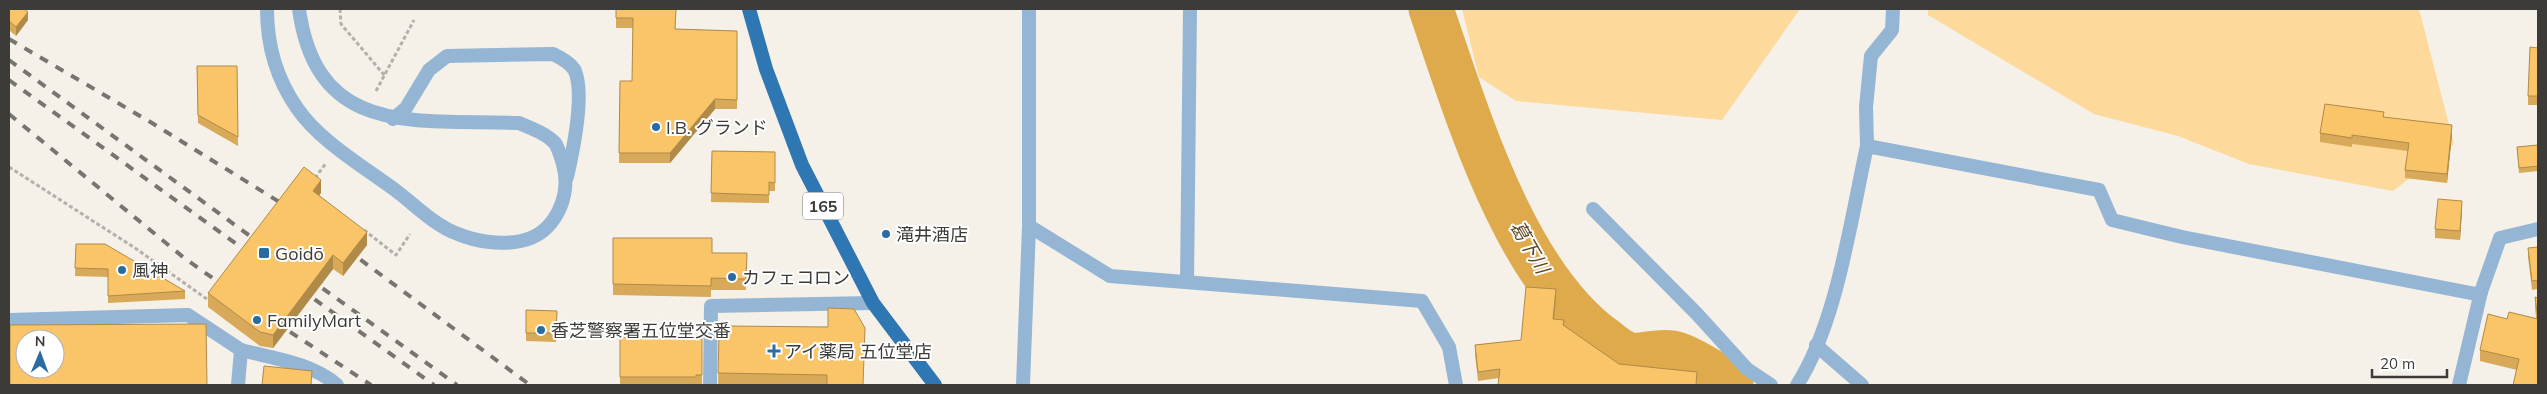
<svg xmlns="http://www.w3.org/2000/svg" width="2547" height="394" viewBox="0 0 2547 394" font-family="Mulish,'Noto Sans JP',sans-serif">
<rect width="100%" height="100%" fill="#f5f0e8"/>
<g fill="#fed99c">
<path d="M1462,9H1800L1722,120L1516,101L1479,77Z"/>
<path d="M1928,9H2419L2454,144L2393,191L2249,164L2178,136L2094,114L1928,15Z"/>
</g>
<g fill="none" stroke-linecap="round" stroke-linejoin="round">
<path stroke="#deaa4c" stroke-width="45" d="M1431,9C1467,113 1514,276 1607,341C1613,346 1623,353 1630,355C1643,357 1658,350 1672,353C1683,354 1722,377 1731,385"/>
<g stroke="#b4b0aa" stroke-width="3" stroke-dasharray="4 2.5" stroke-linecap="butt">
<path d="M340,9L341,24L385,76"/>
<path d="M376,91L414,20"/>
<path d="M9,167L135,248L211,302"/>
<path d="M315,178L326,163"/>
<path d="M364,230L396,255L410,234"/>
</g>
<g stroke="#95b5d4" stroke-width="14">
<path d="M393,119L406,108L429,70L447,56L553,54C561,58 571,63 575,71C585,96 573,151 567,177"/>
<path d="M1867,146L1866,107L1871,56L1892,30L1893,9"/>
<path d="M1593,209L1697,314L1747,369L1771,385"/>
<path d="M1029,226L1110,276L1422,301L1449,347L1456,385"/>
<path d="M1187,282L1190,9"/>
<path d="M9,320L188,315L241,350L238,385"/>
<path d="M1816,345L1862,385"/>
<path d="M241,350C272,358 312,363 337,385"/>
<path d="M710,385L711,306L873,303"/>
<path d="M1023,385L1029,226V9"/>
<path d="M1797,385C1837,323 1851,218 1867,146L2099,190L2112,220L2182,237L2476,294L2481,292"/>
<path d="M2459,385L2481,292L2500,238L2538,229"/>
</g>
<path stroke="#95b5d4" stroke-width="14" d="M267,9C267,46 276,78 297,108C320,142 366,168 399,193C417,207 436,226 458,234C477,242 501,245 521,241C555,234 572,196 563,164C561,158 559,149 555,143C545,133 531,128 519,123C417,119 317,139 299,9"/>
<path stroke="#2f77b2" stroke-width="14" d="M749,9L766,69L802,165L873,303L935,385"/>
<g stroke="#787571" stroke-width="4" stroke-dasharray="9 9" stroke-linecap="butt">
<path d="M9,39L152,123L289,208"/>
<path d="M9,60L261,244"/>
<path d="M9,80L253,256"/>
<path d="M9,114L183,257L228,289"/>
<path d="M346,249L530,385"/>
<path d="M308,278L457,385"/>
<path d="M300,289L434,385"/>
<path d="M275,322L371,385"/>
</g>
</g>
<g fill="#d7a959">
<path d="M9,9L28,20L16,36L9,30Z"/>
<path d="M616,9L675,29L737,31V109H715L670,163H619L620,81H632L633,28H616Z"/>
<path d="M2538,48V105H2528V96Z"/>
<path d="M197,66H237L238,146L198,123Z"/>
<path d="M2384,117L2452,134L2447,183L2405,178V170L2408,151L2352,144V147L2320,142V133Z"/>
<path d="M2538,145V171L2519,173L2517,147Z"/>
<path d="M712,151L775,152V191H769V203L711,202Z"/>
<path d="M321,193L319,195L367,245L343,276L333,269L273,348L260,346L208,307V293Z"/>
<path d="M2462,210L2460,240L2435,238V229Z"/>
<path d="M613,238L712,253H747L746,290H711V297L613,295Z"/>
<path d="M76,244L185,291V299L108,303V277L75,276Z"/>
<path d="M2538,247V289L2532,290L2528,257V248Z"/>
<path d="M2535,297L2538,298V385L2517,370L2480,361V350L2507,319L2536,318L2535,308Z"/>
<path d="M1556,298L1554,320L1564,325L1619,364L1697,381L1499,378L1478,381L1475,354V345L1521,340Z"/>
<path d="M526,310L557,311L556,342L526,341Z"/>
<path d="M620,337L702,338V385H620Z"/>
<path d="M719,337L864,385H718Z"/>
</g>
<g fill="#af8a49">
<path d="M28,12V20L16,36V27Z"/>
<path d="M715,99V109L670,163V153Z"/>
<path d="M2452,125V134L2447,183V174Z"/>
<path d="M321,180V193L313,204V191Z"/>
<path d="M2462,201V210L2460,240V231Z"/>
<path d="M367,232V245L343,276V263Z"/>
<path d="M333,255V269L273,348V335Z"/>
<path d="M1556,289V298L1553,328V319Z"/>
</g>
<g fill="#fac568" stroke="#af8a49" fill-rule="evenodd">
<path d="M9,9H24L28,12L16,27L9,21Z"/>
<path d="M616,9H676L675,29L737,31V100L715,99L670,153H619L620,81H632L633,18H616Z"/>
<path d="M2530,47L2538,48V96H2528Z"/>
<path d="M197,66H237L238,137L198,115Z"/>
<path d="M2325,104L2384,112L2383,117L2452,125L2447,174L2405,170L2409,143L2352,135V138L2320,133Z"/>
<path d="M2538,145V166L2519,168L2517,147Z"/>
<path d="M712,151L775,152V183L769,182V195L711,193Z"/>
<path d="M304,167L321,180L313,191L367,232L343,263L333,255L273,335L260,332L208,293Z"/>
<path d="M2438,199L2462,201L2460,231L2435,229Z"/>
<path d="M613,238H712V253H747L746,279L711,278V286L613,284Z"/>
<path d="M76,244H105L185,291L108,296V269L75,268Z"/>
<path d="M2538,247V280L2532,281L2528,248Z"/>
<path d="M1526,287L1556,289L1553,319L1564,320L1563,325L1619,364L1697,372L1696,385H1498L1500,369L1478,372L1475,345L1521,340Z"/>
<path d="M2535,297L2538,298V385H2513L2519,359L2480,350L2488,314L2507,319L2509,312L2538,319Z"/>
<path d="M828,308L854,309L865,328L863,385H827V375L718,373L719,337H728V326L828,327Z"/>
<path d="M526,310L557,311L556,333H526Z"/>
<path d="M206,324L207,385H10V325ZM25,339H55V369H25Z"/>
<path d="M620,337L702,338V375H696V377H620Z"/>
<path d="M264,366L312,371L311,385H262Z"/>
</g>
<g fill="#2a6ba1" stroke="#fff" stroke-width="2">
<circle cx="656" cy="127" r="5"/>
<circle cx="886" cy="234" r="5"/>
<rect x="258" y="247" width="12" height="12" rx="2.5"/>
<circle cx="122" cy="270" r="5"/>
<circle cx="732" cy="277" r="5"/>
<circle cx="257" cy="320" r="5"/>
<circle cx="541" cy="330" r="5"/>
<path d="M771.5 343.5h5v5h5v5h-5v5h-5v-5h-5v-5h5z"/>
</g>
<g text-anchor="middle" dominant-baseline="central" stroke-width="4" stroke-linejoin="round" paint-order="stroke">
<rect fill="#fff" stroke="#777674" stroke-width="1" x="803" y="192.5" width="40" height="27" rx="4"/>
<g font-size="16" font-weight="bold" fill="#3d3b38">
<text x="823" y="206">165</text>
</g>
<g font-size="18" fill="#3d3b38" stroke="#fff" text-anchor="start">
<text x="666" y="127">I.B. グランド</text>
<text x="896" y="234">滝井酒店</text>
<text x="275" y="253">Goidō</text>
<text x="132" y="270">風神</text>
<text x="742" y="277">カフェコロン</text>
<text x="267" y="320">FamilyMart</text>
<text x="551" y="330">香芝警察署五位堂交番</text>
<text x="784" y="351">アイ薬局 五位堂店</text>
</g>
<g font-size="19" font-style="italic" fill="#5c4620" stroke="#fff">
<text transform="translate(1530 247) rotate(60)">葛下川</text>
</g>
</g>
<rect width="2547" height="394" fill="none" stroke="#3d3b38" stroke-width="20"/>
<g transform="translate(40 354) rotate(1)"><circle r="24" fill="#ffffff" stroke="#b1b1af"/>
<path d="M0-4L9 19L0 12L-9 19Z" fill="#2a6ba1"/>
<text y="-8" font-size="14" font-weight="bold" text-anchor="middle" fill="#3d3b38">N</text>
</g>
<path d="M2372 369v8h75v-8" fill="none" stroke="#3d3b38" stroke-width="2.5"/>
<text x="2380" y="369" font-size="15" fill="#3d3b38" stroke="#ffffff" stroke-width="4" paint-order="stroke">20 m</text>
</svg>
